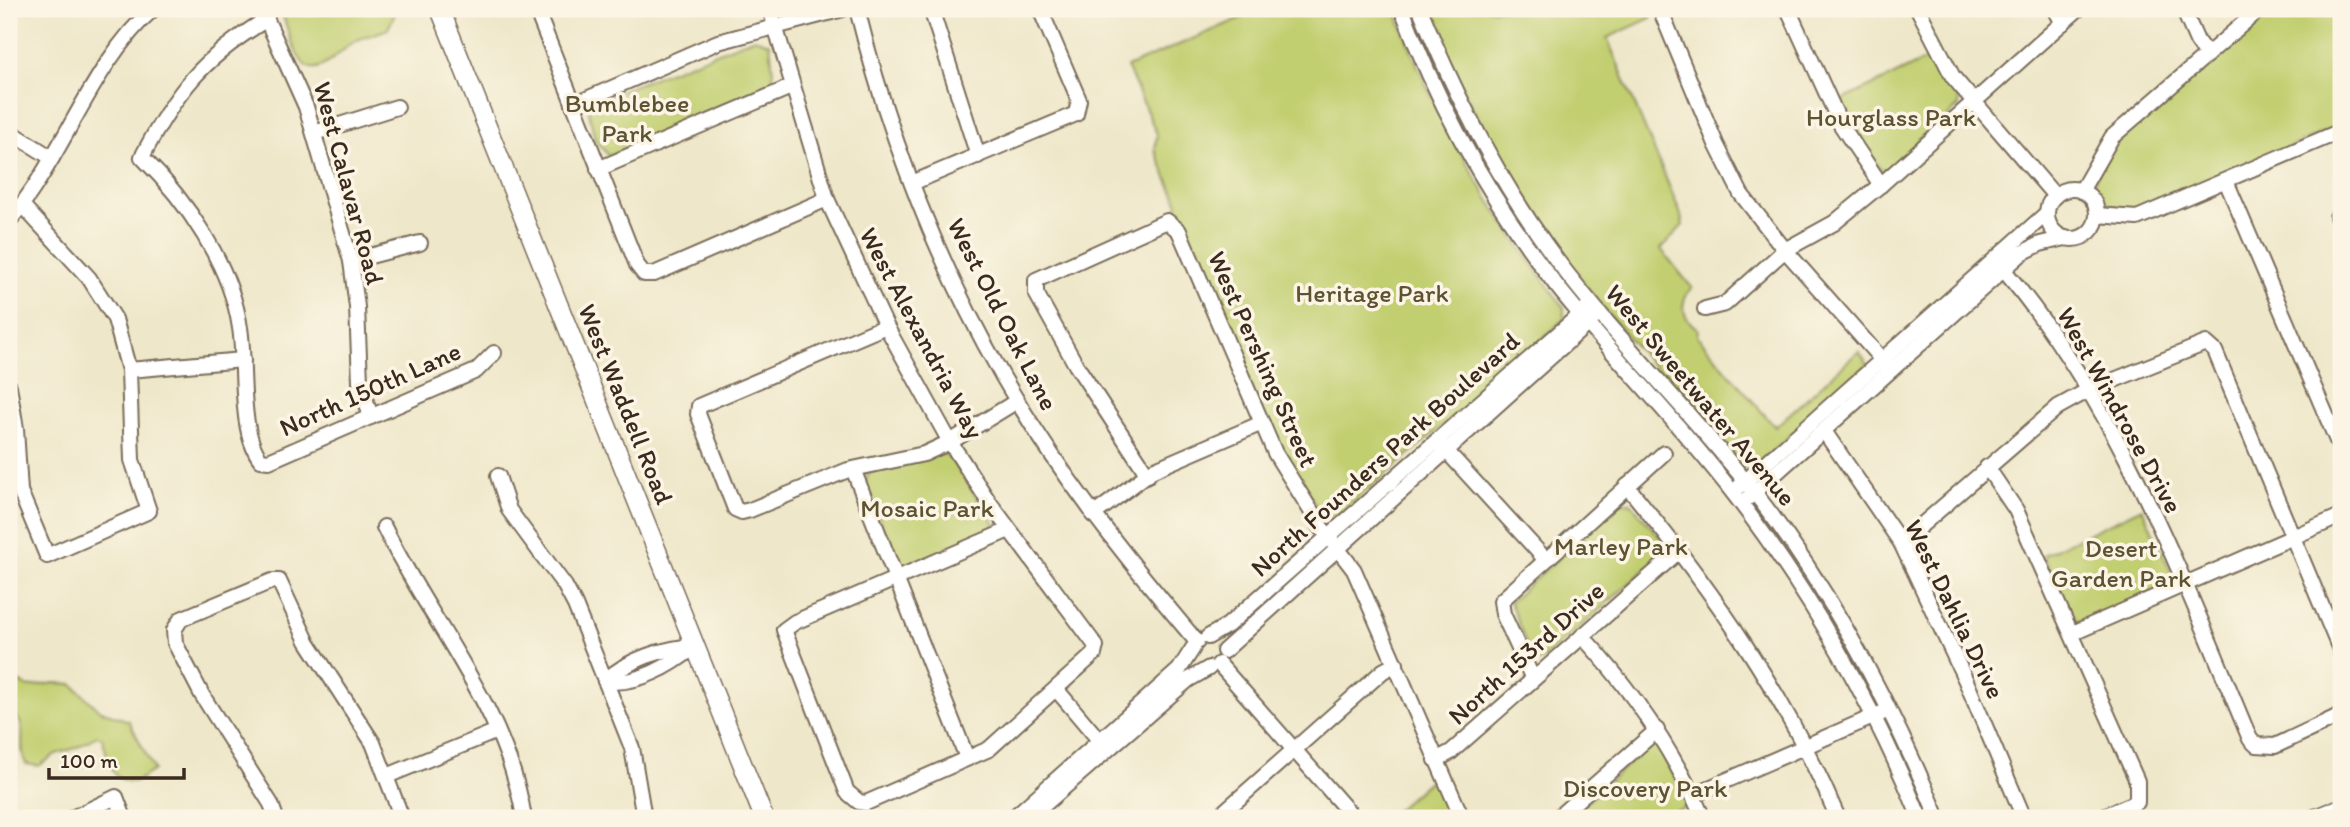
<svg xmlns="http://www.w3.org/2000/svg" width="2350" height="827" viewBox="0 0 2350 827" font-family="Itim,sans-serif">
<rect width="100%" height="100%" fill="#fcf5e5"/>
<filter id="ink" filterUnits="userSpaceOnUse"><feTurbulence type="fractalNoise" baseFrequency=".0143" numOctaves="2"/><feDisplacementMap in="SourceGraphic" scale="14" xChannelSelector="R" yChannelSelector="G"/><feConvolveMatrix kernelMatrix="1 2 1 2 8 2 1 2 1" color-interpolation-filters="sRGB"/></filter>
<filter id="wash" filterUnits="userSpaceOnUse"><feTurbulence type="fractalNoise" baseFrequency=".00686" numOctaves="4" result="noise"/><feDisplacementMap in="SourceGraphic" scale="28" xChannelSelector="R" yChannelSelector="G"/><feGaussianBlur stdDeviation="1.57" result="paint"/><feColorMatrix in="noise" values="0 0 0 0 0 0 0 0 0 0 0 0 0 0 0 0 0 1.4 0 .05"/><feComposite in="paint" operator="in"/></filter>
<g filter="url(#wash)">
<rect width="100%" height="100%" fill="#eee7c9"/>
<g fill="#c2cf71" stroke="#7e7c48" stroke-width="2">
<path d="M280,9H397L388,29C378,33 367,36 357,40C344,45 318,82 303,63C291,48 288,26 280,9Z"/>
<path d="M1262,9H1395C1435,119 1492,214 1564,307V319L1511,368L1334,518L1322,515L1276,442L1173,217L1178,203L1155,150L1157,134L1127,67Z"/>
<path d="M1429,9H1595L1596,12L1605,9H1648L1651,18L1607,38L1680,212L1683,225L1661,249L1692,288C1678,302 1682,318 1698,329L1697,336L1775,427L1859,351L1868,364L1762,461L1750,468L1742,467C1683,398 1619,332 1566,260C1510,183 1462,98 1429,9Z"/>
<path d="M2267,9H2341V125L2137,212L2113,211L2105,207L2095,193V180L2109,148Z"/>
<path d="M754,38L770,43L774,83L609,156L595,140L587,104Z"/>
<path d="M1933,56L1958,94L1959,106L1888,170L1880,169L1837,103Z"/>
<path d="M943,453L951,459L995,524L992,531L906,568L897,565L865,483L868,473Z"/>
<path d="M1620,502H1630L1666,544L1664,553L1541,661L1533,662L1510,602Z"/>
<path d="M2142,508L2172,574L2169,585L2083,623L2074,620L2043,555Z"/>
<path d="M9,678L29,687L55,683L72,684L99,710L129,721L154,770L137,781C109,786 109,757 102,738L97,736L76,748L56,754L39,766L26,764C17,745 28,731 17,717L9,719Z"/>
<path d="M1650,744L1658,746L1690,805L1660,818H1569Z"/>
<path d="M1436,775L1455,818H1387Z"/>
</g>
</g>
<g filter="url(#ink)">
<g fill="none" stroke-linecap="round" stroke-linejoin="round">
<defs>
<g id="minor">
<path d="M262,9L306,107L351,261L357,307L360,382L371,417"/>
<path d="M536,9L637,265L644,274H654L827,199"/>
<path d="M770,9L827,199L886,326L950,442L989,502L1096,646L1094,654L989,749L866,803L859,802L847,792L784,630L795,622L1009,530"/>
<path d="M857,9C889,137 937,262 1003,377C1058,473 1126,558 1197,642"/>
<path d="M931,9L978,156"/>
<path d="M1402,9C1439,108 1491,201 1556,285C1613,357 1678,421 1734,494C1811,594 1872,702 1920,818"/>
<path d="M1420,9C1456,97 1499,182 1556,259C1617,340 1691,412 1754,492C1832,591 1890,702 1938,818"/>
<path d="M1660,9L1716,144L1741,194L1785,250L1891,370"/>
<path d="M1788,9L1841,125L1881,185"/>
<path d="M1918,9L1953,77L2055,196"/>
<path d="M2055,9L2063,23"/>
<path d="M2183,9L2197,41L2207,55"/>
<path d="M267,19C203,58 176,91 142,157C186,200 231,265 240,328C246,363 238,432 261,460L269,461L476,371L494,353"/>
<path d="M573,105L718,42L843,9"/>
<path d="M9,131L52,158"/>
<path d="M314,133L397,107"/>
<path d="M598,169L791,87"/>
<path d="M2226,181L2341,450"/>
<path d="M912,183L1076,114L1079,100L1040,9"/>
<circle cx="2072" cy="214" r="25"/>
<path d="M2081,191L2112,137L2260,9"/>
<path d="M2097,215L2137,218L2341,131"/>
<path d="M2341,215L2337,217L2341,226"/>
<path d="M9,221C63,158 92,62 153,9"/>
<path d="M351,261L420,243"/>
<path d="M1996,261C2115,397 2181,574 2250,739L2256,745L2275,746L2341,715"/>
<path d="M1705,309L1725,304L1785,250L1834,223L1884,182L2078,9"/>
<path d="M886,326L699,406L698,414L735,509L742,512L750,510L848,470L924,454L950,442L1017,401"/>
<path d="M129,370L243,360"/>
<path d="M9,386L16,429L20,491L47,556L149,511L132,460L129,370L115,319L89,278L22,205"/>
<path d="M1824,431L1901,543L1966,681L2024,818"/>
<path d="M1442,446L1545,559"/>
<path d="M1987,467L2016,510L2137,781V802L2099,818"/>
<path d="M853,469L967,758"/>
<path d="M1148,475L1076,365L1036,293V280L1167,221L1179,231L1275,453L1321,527L1354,570L1462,818"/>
<path d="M498,476L509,510L565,586L575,605L632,748L644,818"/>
<path d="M1627,486C1712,589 1786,695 1838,818"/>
<path d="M1739,487L2047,213"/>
<path d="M1748,498L2022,253L2040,244L2065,238"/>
<path d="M1093,515L1153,470L1262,423"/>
<path d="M384,527C431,624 507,709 524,818"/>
<path d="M1901,543L2058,407L2087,391L2206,343L2215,351L2341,652"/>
<path d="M2073,633L2341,516"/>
<path d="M1582,636C1633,691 1673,750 1703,818"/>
<path d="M1208,637L1228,625L1586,309"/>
<path d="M1224,651L1595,317"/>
<path d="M1219,664L1354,818"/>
<path d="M1533,679L1503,614L1501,601L1664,453"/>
<path d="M605,681C636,686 671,666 695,646"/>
<path d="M605,681C628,659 664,648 695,646"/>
<path d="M1056,689L1105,747"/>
<path d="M1436,760L1451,752L1679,551"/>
<path d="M387,776L497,731"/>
<path d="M1693,795L1882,713"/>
<path d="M72,818L116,797L124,818"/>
<path d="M276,818L271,804L202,695L175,643L174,630L181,619L272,581H279L307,641L373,743L402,818"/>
<path d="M1013,818L1179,670L1193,648"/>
<path d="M1029,818L1188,680L1209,668"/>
<path d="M1217,818L1383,671L1396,664"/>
<path d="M1557,818L1657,730"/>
</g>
<g id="major">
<path d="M440,9L764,818"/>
<path d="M2316,818L2341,808"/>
</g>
</defs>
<use href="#minor" stroke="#7a6c5a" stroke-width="18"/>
<use href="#major" stroke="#7a6c5a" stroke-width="21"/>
<use href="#minor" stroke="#fff" stroke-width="14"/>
<use href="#major" stroke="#fff" stroke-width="18"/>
</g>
</g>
<g text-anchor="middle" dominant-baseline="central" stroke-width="7" stroke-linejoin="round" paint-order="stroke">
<g font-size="26" fill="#5d5333" stroke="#fcf5e5">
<text x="627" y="103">Bumblebee<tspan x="627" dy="30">Park</tspan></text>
<text x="1891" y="117">Hourglass Park</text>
<text x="1372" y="293">Heritage Park</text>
<text x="927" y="508">Mosaic Park</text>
<text x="1621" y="546">Marley Park</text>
<text x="2121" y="548">Desert<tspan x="2121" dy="30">Garden Park</tspan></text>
<text x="1645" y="788">Discovery Park</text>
</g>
<g font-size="26" fill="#3b2a1e" stroke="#fcf5e5">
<text transform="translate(349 183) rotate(75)">West Calavar Road</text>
<text transform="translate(1003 314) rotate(63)">West Old Oak Lane</text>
<text transform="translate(922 333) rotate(62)">West Alexandria Way</text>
<text transform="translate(1263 359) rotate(66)">West Pershing Street</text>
<text transform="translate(370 389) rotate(-24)">North 150th Lane</text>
<text transform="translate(1701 395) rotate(50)">West Sweetwater Avenue</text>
<text transform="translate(626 404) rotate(68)">West Waddell Road</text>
<text transform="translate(2120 410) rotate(61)">West Windrose Drive</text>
<text transform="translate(1385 454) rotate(-42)">North Founders Park Boulevard</text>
<text transform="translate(1955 609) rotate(64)">West Dahlia Drive</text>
<text transform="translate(1526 653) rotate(-42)">North 153rd Drive</text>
</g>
</g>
<rect width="2350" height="827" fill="none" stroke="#fcf5e5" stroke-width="35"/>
<path d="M49 768v10h135v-10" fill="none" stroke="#3b2a1e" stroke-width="3.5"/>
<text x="60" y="768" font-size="21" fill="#3b2a1e" stroke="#fcf5e5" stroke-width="5" paint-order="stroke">100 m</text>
</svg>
